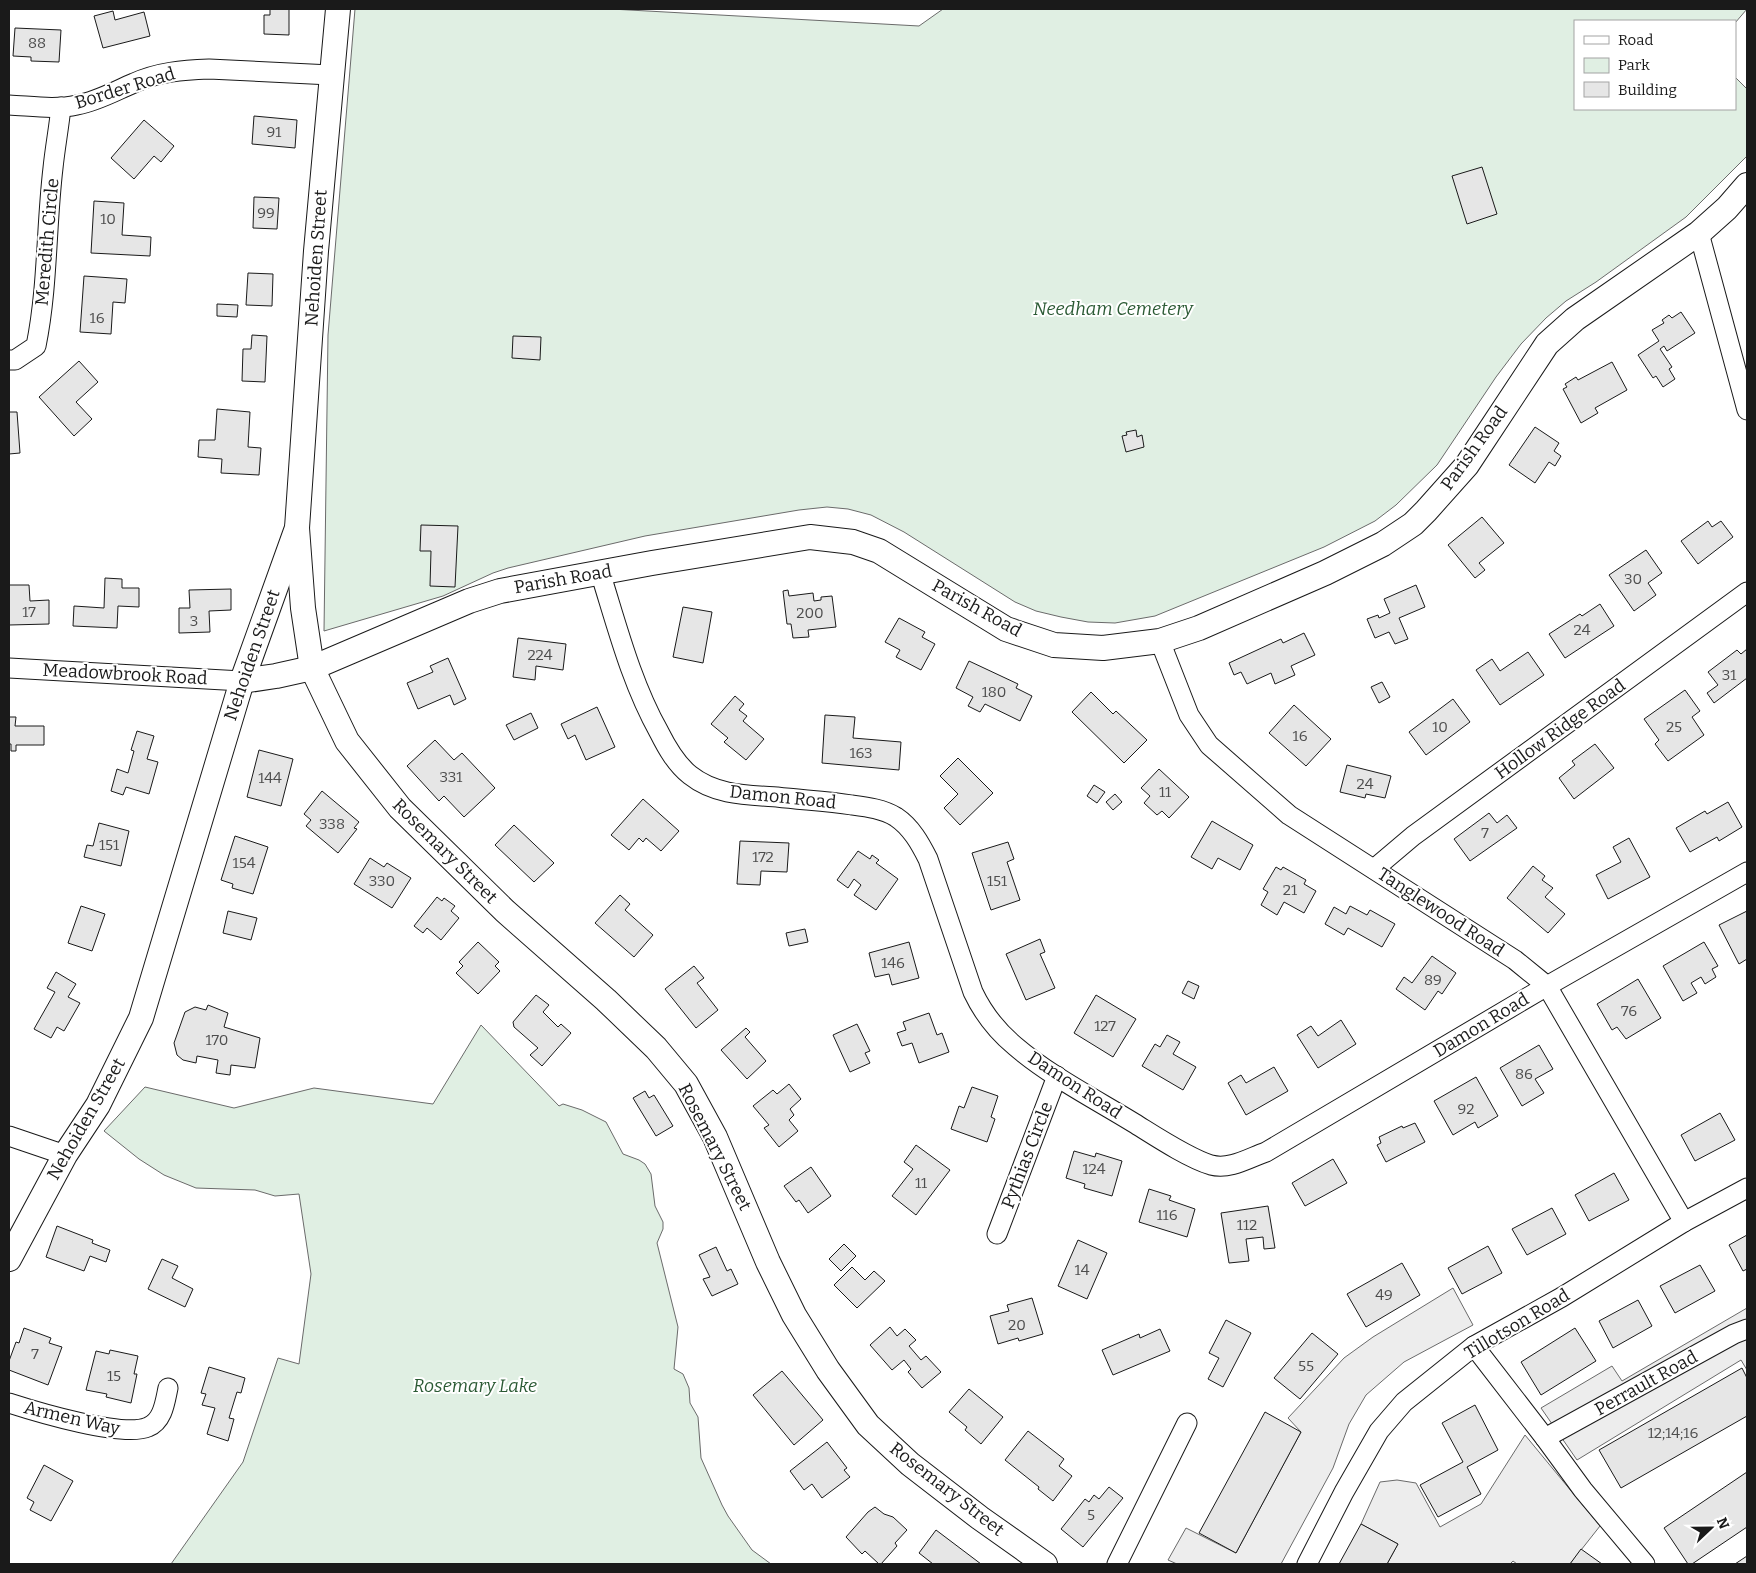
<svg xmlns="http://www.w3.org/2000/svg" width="1756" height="1573" viewBox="0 0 1756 1573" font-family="Bitter,serif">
<rect width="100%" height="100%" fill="#fff"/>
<g fill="#e0efe3" stroke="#6a6a6a">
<path d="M355,9H611L919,26L943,9H1747L1735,23V21H1575V109H1735V77L1747,89V156L1686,217L1596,282L1566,301L1546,318L1521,344L1496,377L1437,465L1396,505L1375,521L1324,547L1155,616L1115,623L1088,622L1061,617L1036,611L1015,602L904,532L871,515L848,509L827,507L799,510L645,536L508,568L493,573L443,596L324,631L328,335Z"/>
<path d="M481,1025L559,1106L563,1104L582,1110L606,1122L623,1154L639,1160L645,1164L651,1174L655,1206L663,1222V1229L657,1243L678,1327L674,1369L683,1374L689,1388L690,1403L698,1417L701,1458L722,1505L728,1516L752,1550L771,1564H171L243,1462L278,1358L299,1364L311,1274L299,1194L275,1196L255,1190L196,1188L164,1175L139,1159L104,1131L145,1087L234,1108L314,1088L433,1104Z"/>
</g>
<g fill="#ededed" stroke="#6a6a6a">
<path d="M1453,1288L1473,1325L1404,1362L1366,1395L1349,1424L1333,1468L1281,1564H1177L1168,1560L1186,1528L1236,1553L1301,1432L1288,1418L1344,1358L1373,1337Z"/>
<path d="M1747,1308V1370L1741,1360L1577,1460L1541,1408L1612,1366L1622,1381Z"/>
<path d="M1525,1435L1600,1526L1570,1564H1517L1513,1561L1510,1564H1387L1398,1544L1361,1524L1380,1482L1397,1480L1416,1483L1440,1527L1481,1504Z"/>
</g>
<g fill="#e6e6e6" stroke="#1a1a1a">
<path d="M270,9H289V35L264,34V15H270Z"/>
<path d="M113,11L115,20L144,12L150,36L103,48L94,16Z"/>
<path d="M15,28L61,30L59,62L31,61V57L13,56Z"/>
<path d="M254,116L297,120L295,148L252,144Z"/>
<path d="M144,120L174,146L161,162L154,156L134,179L111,158Z"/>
<path d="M1482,167L1497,214L1467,224L1452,176Z"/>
<path d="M254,197L279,198L277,229L253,228Z"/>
<path d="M94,201L124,203L122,235L151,237L150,256L91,253Z"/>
<path d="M248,273L273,274L272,306L246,305Z"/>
<path d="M84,276L127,279L125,303L113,302L111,334L80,332Z"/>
<path d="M217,304L238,305L237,317L217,316Z"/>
<path d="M1681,312L1695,333L1667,351L1664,346L1660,349L1672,367L1669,369L1675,379L1663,387L1656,376L1653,378L1638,355L1659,341L1652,330L1664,323L1662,320L1669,315L1672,318Z"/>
<path d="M252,335L267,336L265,382L242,381L243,349H251Z"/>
<path d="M513,336L541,337L540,360L512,358Z"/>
<path d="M79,361L98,382L76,402L92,419L74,436L39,397Z"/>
<path d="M1612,362L1627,390L1595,408L1598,413L1581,423L1563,389L1567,387L1565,384L1576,377L1578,380Z"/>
<path d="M217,409L250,412L248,447L261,448L259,475L221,473L222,459L198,457L199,440H215Z"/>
<path d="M9,412H17L20,453L9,454Z"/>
<path d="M1535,427L1559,443L1554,451L1561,456L1555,466L1549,462L1535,483L1509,465Z"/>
<path d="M1136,430L1137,437L1142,435L1144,447L1126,452L1122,436L1127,435L1126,432Z"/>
<path d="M1482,517L1504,543L1479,563L1485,570L1475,578L1448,545Z"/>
<path d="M1708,521L1712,527L1721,521L1733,537L1698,564L1681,541Z"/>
<path d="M421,525L458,526L455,587L430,586L431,551H420Z"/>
<path d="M1646,550L1662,573L1648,583L1656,595L1634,611L1609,575Z"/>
<path d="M105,578L122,579V588H139V607L118,606L117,628L73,626L74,606L104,608Z"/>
<path d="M9,585H29L30,601L49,600V624L9,625Z"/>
<path d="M1416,585L1425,607L1399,618L1408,639L1395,644L1389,632L1375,638L1367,619L1378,615L1379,618L1390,613L1384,599Z"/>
<path d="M231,589V610L209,611L210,632L179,633V608H190L189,590Z"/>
<path d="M788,590L789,596L813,593L814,601L821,600V597L832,596L836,627L808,630L809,637L793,638L791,624H787L783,591Z"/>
<path d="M1600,604L1614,626L1565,658L1549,634L1580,614L1582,616Z"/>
<path d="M683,607L712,612L703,663L673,657Z"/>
<path d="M899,618L925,632L922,637L935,644L921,670L896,657L900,650L885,642Z"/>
<path d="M1304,633L1315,655L1291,666L1295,675L1275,684L1271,673L1247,684L1241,672L1234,675L1229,663L1281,639L1283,643Z"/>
<path d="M518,638L566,644L563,670L536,666L535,680L513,677Z"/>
<path d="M1747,649V678L1714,703L1707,693L1718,685L1708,672L1737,650L1741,654Z"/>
<path d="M1528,652L1544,675L1500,705L1476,670L1492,659L1500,671Z"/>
<path d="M448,658L466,699L454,705L450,695L418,709L407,683L433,672L430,666Z"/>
<path d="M969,661L1018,684L1016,688L1032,696L1020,721L985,704L980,712L968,706L973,697L956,688Z"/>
<path d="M1382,682L1390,697L1379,703L1371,687Z"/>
<path d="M1685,690L1700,711L1692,717L1704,735L1668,761L1655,744L1659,740L1644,719Z"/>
<path d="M1091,692L1113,714L1116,711L1147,740L1124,763L1072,712Z"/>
<path d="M735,696L744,704L739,710L747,716L743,721L764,739L746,760L724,742L728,738L711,724Z"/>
<path d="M1453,699L1470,722L1426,755L1409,732Z"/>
<path d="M1294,705L1331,739L1306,766L1269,733Z"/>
<path d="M597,707L615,747L586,760L575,735L568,739L561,724Z"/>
<path d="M531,713L538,728L514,740L506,725Z"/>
<path d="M825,715L855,717L853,738L901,742L899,770L822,763Z"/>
<path d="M9,717H16L15,726H44V745H16V751H11V744H9Z"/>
<path d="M137,731L154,736L147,759L158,762L149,794L126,787L123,795L111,791L117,769L128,773L134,751L131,750Z"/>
<path d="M435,740L454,760L462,753L495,788L464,817L444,796L439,801L407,766Z"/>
<path d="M1595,744L1614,768L1574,799L1559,778L1575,765L1572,761Z"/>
<path d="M259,750L293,759L281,806L247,797Z"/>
<path d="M958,758L993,793L960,825L944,808L958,794L940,776Z"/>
<path d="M1347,765L1391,776L1385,798L1366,794L1365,798L1340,792Z"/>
<path d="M1159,769L1189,797L1169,818L1162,811L1157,815L1144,803L1150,796L1141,788Z"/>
<path d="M1094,785L1105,792L1097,803L1087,796Z"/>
<path d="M322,791L359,822L354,828L357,829L338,853L306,826L311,820L304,814Z"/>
<path d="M1115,794L1122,802L1113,810L1106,802Z"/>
<path d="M643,799L679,831L661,851L646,838L643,842L639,838L629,850L611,835Z"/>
<path d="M1728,802L1742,827L1719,841L1717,837L1690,852L1676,828L1705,811L1707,814Z"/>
<path d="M1489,813L1497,823L1507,815L1517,828L1470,861L1454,839Z"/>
<path d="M1212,821L1253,845L1240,870L1218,858L1212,869L1191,857Z"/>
<path d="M99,823L129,831L121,866L84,857L87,845L93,846Z"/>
<path d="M514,825L554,863L534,882L495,845Z"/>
<path d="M235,836L268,847L253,894L232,888L233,884L221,880Z"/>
<path d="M1629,838L1650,877L1608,899L1596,875L1621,862L1613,847Z"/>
<path d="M740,841L789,843L787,872L761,871L760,885L737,884Z"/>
<path d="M1008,842L1014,859L1007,862L1020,900L991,910L972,853Z"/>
<path d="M858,851L870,859L872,855L879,860L876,863L898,879L876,910L854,895L861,885L854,879L848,888L837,880Z"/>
<path d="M370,858L384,867L387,863L411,878L392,908L354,884Z"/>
<path d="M1533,866L1545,876L1542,880L1553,888L1545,897L1565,914L1548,933L1507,898Z"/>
<path d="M1276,867L1281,870L1283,867L1306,880L1304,884L1316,891L1304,913L1284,902L1277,915L1261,905L1268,892L1263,889Z"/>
<path d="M620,895L630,904L625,910L653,935L634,957L595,923Z"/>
<path d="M437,897L442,901L444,898L455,906L451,911L459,918L441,940L427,928L423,933L414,926Z"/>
<path d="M81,906L105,914L92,951L68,943Z"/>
<path d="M1350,906L1367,915L1370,910L1395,924L1382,947L1348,928L1344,935L1325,924L1334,907L1346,914Z"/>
<path d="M228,911L257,918L251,940L223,933Z"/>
<path d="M1747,911V959L1739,964L1719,925Z"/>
<path d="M805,929L808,942L789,946L786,933Z"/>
<path d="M1040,939L1045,952L1040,954L1055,988L1026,1000L1006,954Z"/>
<path d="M478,942L499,962L495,966L500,971L478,994L456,973L463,966L459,962Z"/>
<path d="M909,942L919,978L892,985L889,974L875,977L869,953Z"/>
<path d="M1704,942L1718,966L1712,969L1716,977L1705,984L1701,977L1691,983L1697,993L1683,1001L1663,966Z"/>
<path d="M1432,956L1456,973L1442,994L1438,991L1425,1010L1396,989L1404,977L1412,983Z"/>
<path d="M694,966L704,978L697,983L718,1010L696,1028L665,989Z"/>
<path d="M56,972L76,984L68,997L80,1003L64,1031L57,1027L51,1038L34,1029L55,992L47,988Z"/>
<path d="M1638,979L1661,1018L1626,1039L1617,1027L1612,1030L1597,1004Z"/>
<path d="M1188,981L1199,986L1194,999L1182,993Z"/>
<path d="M536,995L549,1005L543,1012L558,1027L561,1024L571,1033L542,1066L530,1055L538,1048L514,1027L513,1022Z"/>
<path d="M1096,995L1136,1019L1113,1057L1074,1033Z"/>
<path d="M208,1005L228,1013L224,1027L260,1038L255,1068L231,1065L230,1075L216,1073L218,1060L197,1056L196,1063L183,1060L177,1055L174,1043L185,1012L195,1007L206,1010Z"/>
<path d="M929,1013L937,1035L942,1033L949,1052L919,1063L912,1043L902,1046L897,1033L906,1030L903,1022Z"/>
<path d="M1341,1020L1356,1044L1318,1068L1297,1035L1311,1026L1318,1036Z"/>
<path d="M857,1024L870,1051L865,1053L870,1063L850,1072L833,1035Z"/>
<path d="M746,1028L750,1032L745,1037L766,1061L747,1079L721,1050Z"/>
<path d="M1167,1035L1180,1042L1173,1054L1196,1067L1183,1090L1142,1066L1155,1044L1160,1047Z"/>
<path d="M1539,1045L1553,1069L1535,1079L1544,1093L1522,1106L1500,1068Z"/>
<path d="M1274,1067L1288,1091L1246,1115L1228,1083L1241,1075L1246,1083Z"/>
<path d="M1476,1077L1498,1116L1478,1128L1475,1122L1453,1135L1434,1101Z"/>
<path d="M789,1084L801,1099L790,1109L794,1115L789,1120L798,1131L779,1147L764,1128L769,1125L753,1106L773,1090L777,1094Z"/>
<path d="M972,1087L998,1096L991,1117L995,1119L987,1142L951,1129L959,1106L964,1108Z"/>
<path d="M645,1091L649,1098L654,1095L673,1126L656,1136L633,1098Z"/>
<path d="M1720,1113L1735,1140L1695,1161L1681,1135Z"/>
<path d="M1415,1123L1425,1142L1386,1162L1377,1145L1381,1143L1379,1137L1402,1126L1403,1128Z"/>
<path d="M916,1145L950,1170L916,1215L892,1196L913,1169L904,1162Z"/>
<path d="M1074,1151L1095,1157L1096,1153L1122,1161L1112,1196L1084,1188L1085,1184L1066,1178Z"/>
<path d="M1333,1159L1347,1183L1305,1206L1292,1183Z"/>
<path d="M811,1167L831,1196L808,1213L799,1200L796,1202L784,1186Z"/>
<path d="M1614,1173L1629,1200L1589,1221L1575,1195Z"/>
<path d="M1149,1189L1171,1196L1169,1200L1195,1209L1187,1237L1139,1222Z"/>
<path d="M1268,1206L1275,1248L1264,1249L1263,1237L1246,1239L1249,1261L1229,1263L1221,1213Z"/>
<path d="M1552,1208L1566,1234L1527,1255L1512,1229Z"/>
<path d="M57,1226L93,1240L92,1243L110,1250L106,1262L90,1256L84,1271L46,1257Z"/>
<path d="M1747,1235V1269L1743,1271L1729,1245Z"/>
<path d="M1078,1240L1107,1253L1087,1299L1058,1286Z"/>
<path d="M844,1244L856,1256L841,1271L829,1259Z"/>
<path d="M1488,1246L1502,1273L1462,1294L1448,1268Z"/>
<path d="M716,1247L727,1271L731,1269L738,1284L712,1296L703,1279L710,1277L699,1255Z"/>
<path d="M162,1259L178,1266L172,1278L193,1289L185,1307L148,1289Z"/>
<path d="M1402,1263L1420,1295L1366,1327L1347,1294Z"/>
<path d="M1700,1265L1715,1291L1675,1313L1660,1286Z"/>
<path d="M852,1267L865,1280L874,1271L885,1281L857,1308L834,1285Z"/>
<path d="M1032,1298L1043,1334L1019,1341L1018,1338L998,1344L990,1316L1009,1311L1007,1305Z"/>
<path d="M1638,1300L1652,1326L1613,1348L1599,1321Z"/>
<path d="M1226,1320L1251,1333L1223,1387L1208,1379L1219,1358L1209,1353Z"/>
<path d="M890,1327L897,1336L905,1329L916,1340L909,1346L921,1360L926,1356L941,1372L922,1388L908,1372L911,1369L904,1360L892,1370L870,1345Z"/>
<path d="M24,1328L51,1338L49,1343L62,1347L48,1385L9,1370V1361L16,1342L19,1343Z"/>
<path d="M1575,1328L1596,1361L1541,1395L1521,1362Z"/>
<path d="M1160,1329L1170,1351L1113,1375L1102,1350L1139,1334L1140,1338Z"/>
<path d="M1312,1333L1338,1354L1300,1399L1274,1378Z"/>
<path d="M110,1350L138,1356L134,1374H137L131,1403L106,1397L107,1394L86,1390L96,1351L109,1354Z"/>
<path d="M209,1367L245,1378L241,1393L237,1392L229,1418L234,1419L228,1441L207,1434L215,1408L202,1405L206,1394L201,1393Z"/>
<path d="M1742,1368L1747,1378V1416L1621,1488L1599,1450Z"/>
<path d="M782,1371L823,1420L794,1445L753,1395Z"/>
<path d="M969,1389L1003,1417L981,1444L965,1430L967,1427L949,1412Z"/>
<path d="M1475,1405L1498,1450L1467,1467L1481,1494L1438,1517L1420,1485L1463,1462L1442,1423Z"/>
<path d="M1265,1412L1301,1432L1236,1553L1199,1533Z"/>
<path d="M1028,1431L1064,1459L1059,1466L1072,1476L1053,1501L1038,1489L1039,1487L1005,1460Z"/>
<path d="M827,1442L847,1468L844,1470L850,1477L822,1498L812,1484L804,1490L790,1471Z"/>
<path d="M44,1465L73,1481L51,1521L30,1510L34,1502L27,1498Z"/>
<path d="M1747,1472V1527L1692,1564H1688L1664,1528Z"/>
<path d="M1109,1487L1123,1498L1083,1547L1061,1529L1085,1499L1089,1502L1094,1495L1099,1499Z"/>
<path d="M875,1507L884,1514L893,1517L907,1530L895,1543L897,1546L881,1564H879L865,1551L862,1554L846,1537L868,1512Z"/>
<path d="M1361,1524L1398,1544L1387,1564H1339Z"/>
<path d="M936,1530L981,1564H933L919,1553Z"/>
<path d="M1581,1549L1602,1564H1570Z"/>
<path d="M1747,1556V1564H1735Z"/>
</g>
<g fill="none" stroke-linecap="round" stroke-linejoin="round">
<defs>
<g id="minor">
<path d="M9,105C31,106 55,110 77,105C98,101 115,91 134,83C158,72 183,70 209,69L331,75"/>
<path d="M1699,233L1747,410"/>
<path d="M9,360H15L36,346C48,287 46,227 53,168C55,148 59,127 61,107"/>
<path d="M600,572C617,626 631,682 659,732C667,748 676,764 690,775C715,795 746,795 777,797C802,800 827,801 852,805C867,807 883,809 896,817C911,827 920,843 928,859L973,992C983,1013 997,1031 1015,1046C1050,1076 1095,1099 1134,1123C1155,1136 1188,1158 1211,1165C1230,1170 1249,1158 1266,1152L1547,986L1747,872"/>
<path d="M1160,641L1189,715L1209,745L1289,815L1515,960L1547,986L1684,1222"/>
<path d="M9,668L242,681"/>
<path d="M1374,869L1413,836L1747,592"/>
<path d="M9,1136L65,1155"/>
<path d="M997,1234L1057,1076"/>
<path d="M1474,1346L1545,1438"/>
<path d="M9,1403C37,1412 123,1438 148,1427C163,1421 165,1402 168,1388"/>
<path d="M1117,1564L1187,1423"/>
<path d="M1307,1564L1344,1492L1379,1431L1404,1402L1474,1346L1562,1297L1684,1222L1747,1188"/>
<path d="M1645,1564L1583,1490L1545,1438L1734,1334L1747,1329"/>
</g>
<g id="tertiary">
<path d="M297,528L303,608L312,668L347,741L400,808L505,911L606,1000L656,1048L686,1084L715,1137L768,1262L794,1315L828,1370L868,1425L910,1464L980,1518L1045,1564"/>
<path d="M242,681L276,676L312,668L469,601L500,591L652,563L810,537L853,542L879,551L1006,629L1054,645L1103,648L1160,641L1199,628L1325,573L1383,544L1413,524L1426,511L1467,465L1547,344L1575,319L1699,233L1727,208L1747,185"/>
<path d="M9,1259L65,1155L98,1105L141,1018L242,681L297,528L316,251L338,9"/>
</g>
</defs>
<use href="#minor" stroke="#1a1a1a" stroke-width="21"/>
<use href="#tertiary" stroke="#1a1a1a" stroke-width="26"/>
<use href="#minor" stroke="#fff" stroke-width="19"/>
<use href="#tertiary" stroke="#fff" stroke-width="24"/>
</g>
<g text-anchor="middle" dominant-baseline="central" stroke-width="4" stroke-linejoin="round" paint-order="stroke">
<g font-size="15" fill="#4d4d4d">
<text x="37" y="43">88</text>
<text x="274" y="132">91</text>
<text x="266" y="213">99</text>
<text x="108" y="219">10</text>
<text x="97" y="318">16</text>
<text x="1633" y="579">30</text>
<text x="29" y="612">17</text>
<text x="810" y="613">200</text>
<text x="194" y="621">3</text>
<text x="1582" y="630">24</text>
<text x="540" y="655">224</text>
<text x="1729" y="675">31</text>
<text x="994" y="692">180</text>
<text x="1440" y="727">10</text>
<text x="1674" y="727">25</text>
<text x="1300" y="736">16</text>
<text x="861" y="753">163</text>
<text x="451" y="777">331</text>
<text x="270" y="778">144</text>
<text x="1365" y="784">24</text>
<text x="1165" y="792">11</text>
<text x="332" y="824">338</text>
<text x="1485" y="833">7</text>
<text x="109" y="845">151</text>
<text x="763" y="857">172</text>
<text x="244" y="863">154</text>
<text x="382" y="881">330</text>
<text x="997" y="881">151</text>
<text x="1290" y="890">21</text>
<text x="893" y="963">146</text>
<text x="1433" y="980">89</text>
<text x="1629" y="1011">76</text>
<text x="1105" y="1026">127</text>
<text x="217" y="1040">170</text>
<text x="1524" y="1074">86</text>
<text x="1466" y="1109">92</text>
<text x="1094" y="1169">124</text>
<text x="921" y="1183">11</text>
<text x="1167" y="1215">116</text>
<text x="1247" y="1225">112</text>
<text x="1082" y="1270">14</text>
<text x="1384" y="1295">49</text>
<text x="1017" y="1325">20</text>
<text x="35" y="1354">7</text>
<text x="1306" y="1366">55</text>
<text x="114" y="1376">15</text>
<text x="1673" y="1433">12;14;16</text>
<text x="1091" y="1515">5</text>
</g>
<g font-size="18" fill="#1a1a1a" stroke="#fff">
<text transform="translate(125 88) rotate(-17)">Border Road</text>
<text transform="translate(47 242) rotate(-85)">Meredith Circle</text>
<text transform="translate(316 258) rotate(-86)">Nehoiden Street</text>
<text transform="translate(1474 448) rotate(-54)">Parish Road</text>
<text transform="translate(563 579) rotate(-10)">Parish Road</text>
<text transform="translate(977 608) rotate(29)">Parish Road</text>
<text transform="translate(252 655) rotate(-71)">Nehoiden Street</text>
<text transform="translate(125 674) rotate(3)">Meadowbrook Road</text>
<text transform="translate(1560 729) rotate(-36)">Hollow Ridge Road</text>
<text transform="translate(783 797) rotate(6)">Damon Road</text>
<text transform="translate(445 851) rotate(45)">Rosemary Street</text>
<text transform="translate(1441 912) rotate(33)">Tanglewood Road</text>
<text transform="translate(1481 1025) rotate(-31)">Damon Road</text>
<text transform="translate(1075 1085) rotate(33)">Damon Road</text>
<text transform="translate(86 1119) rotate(-60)">Nehoiden Street</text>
<text transform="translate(715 1147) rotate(63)">Rosemary Street</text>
<text transform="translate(1027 1155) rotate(-69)">Pythias Circle</text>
<text transform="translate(1517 1324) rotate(-31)">Tillotson Road</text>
<text transform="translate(1646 1383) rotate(-29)">Perrault Road</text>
<text transform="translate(72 1418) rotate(13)">Armen Way</text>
<text transform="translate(947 1489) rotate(38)">Rosemary Street</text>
</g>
<g font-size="18" font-style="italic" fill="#2b5a34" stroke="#fff">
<text x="1113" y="309">Needham Cemetery</text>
<text x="475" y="1386">Rosemary Lake</text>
</g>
</g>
<rect width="1756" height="1573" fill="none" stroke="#1a1a1a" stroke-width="20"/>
<rect x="1574" y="20" width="162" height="90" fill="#ffffff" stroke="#a3a3a3"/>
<rect x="1584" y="36" width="25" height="8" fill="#ffffff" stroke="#a3a3a3"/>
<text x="1618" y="45" font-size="15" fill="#1a1a1a">Road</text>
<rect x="1584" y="58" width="25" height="15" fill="#e0efe3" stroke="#a3a3a3"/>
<text x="1618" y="70" font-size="15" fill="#1a1a1a">Park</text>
<rect x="1584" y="82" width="25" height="15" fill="#e6e6e6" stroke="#a3a3a3"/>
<text x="1618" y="95" font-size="15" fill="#1a1a1a">Building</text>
<g transform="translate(1711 1528) rotate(68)" stroke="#ffffff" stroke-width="4" paint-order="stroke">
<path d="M0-4L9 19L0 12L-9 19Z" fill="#1a1a1a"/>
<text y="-8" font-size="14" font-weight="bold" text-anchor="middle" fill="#1a1a1a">N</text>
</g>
</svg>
